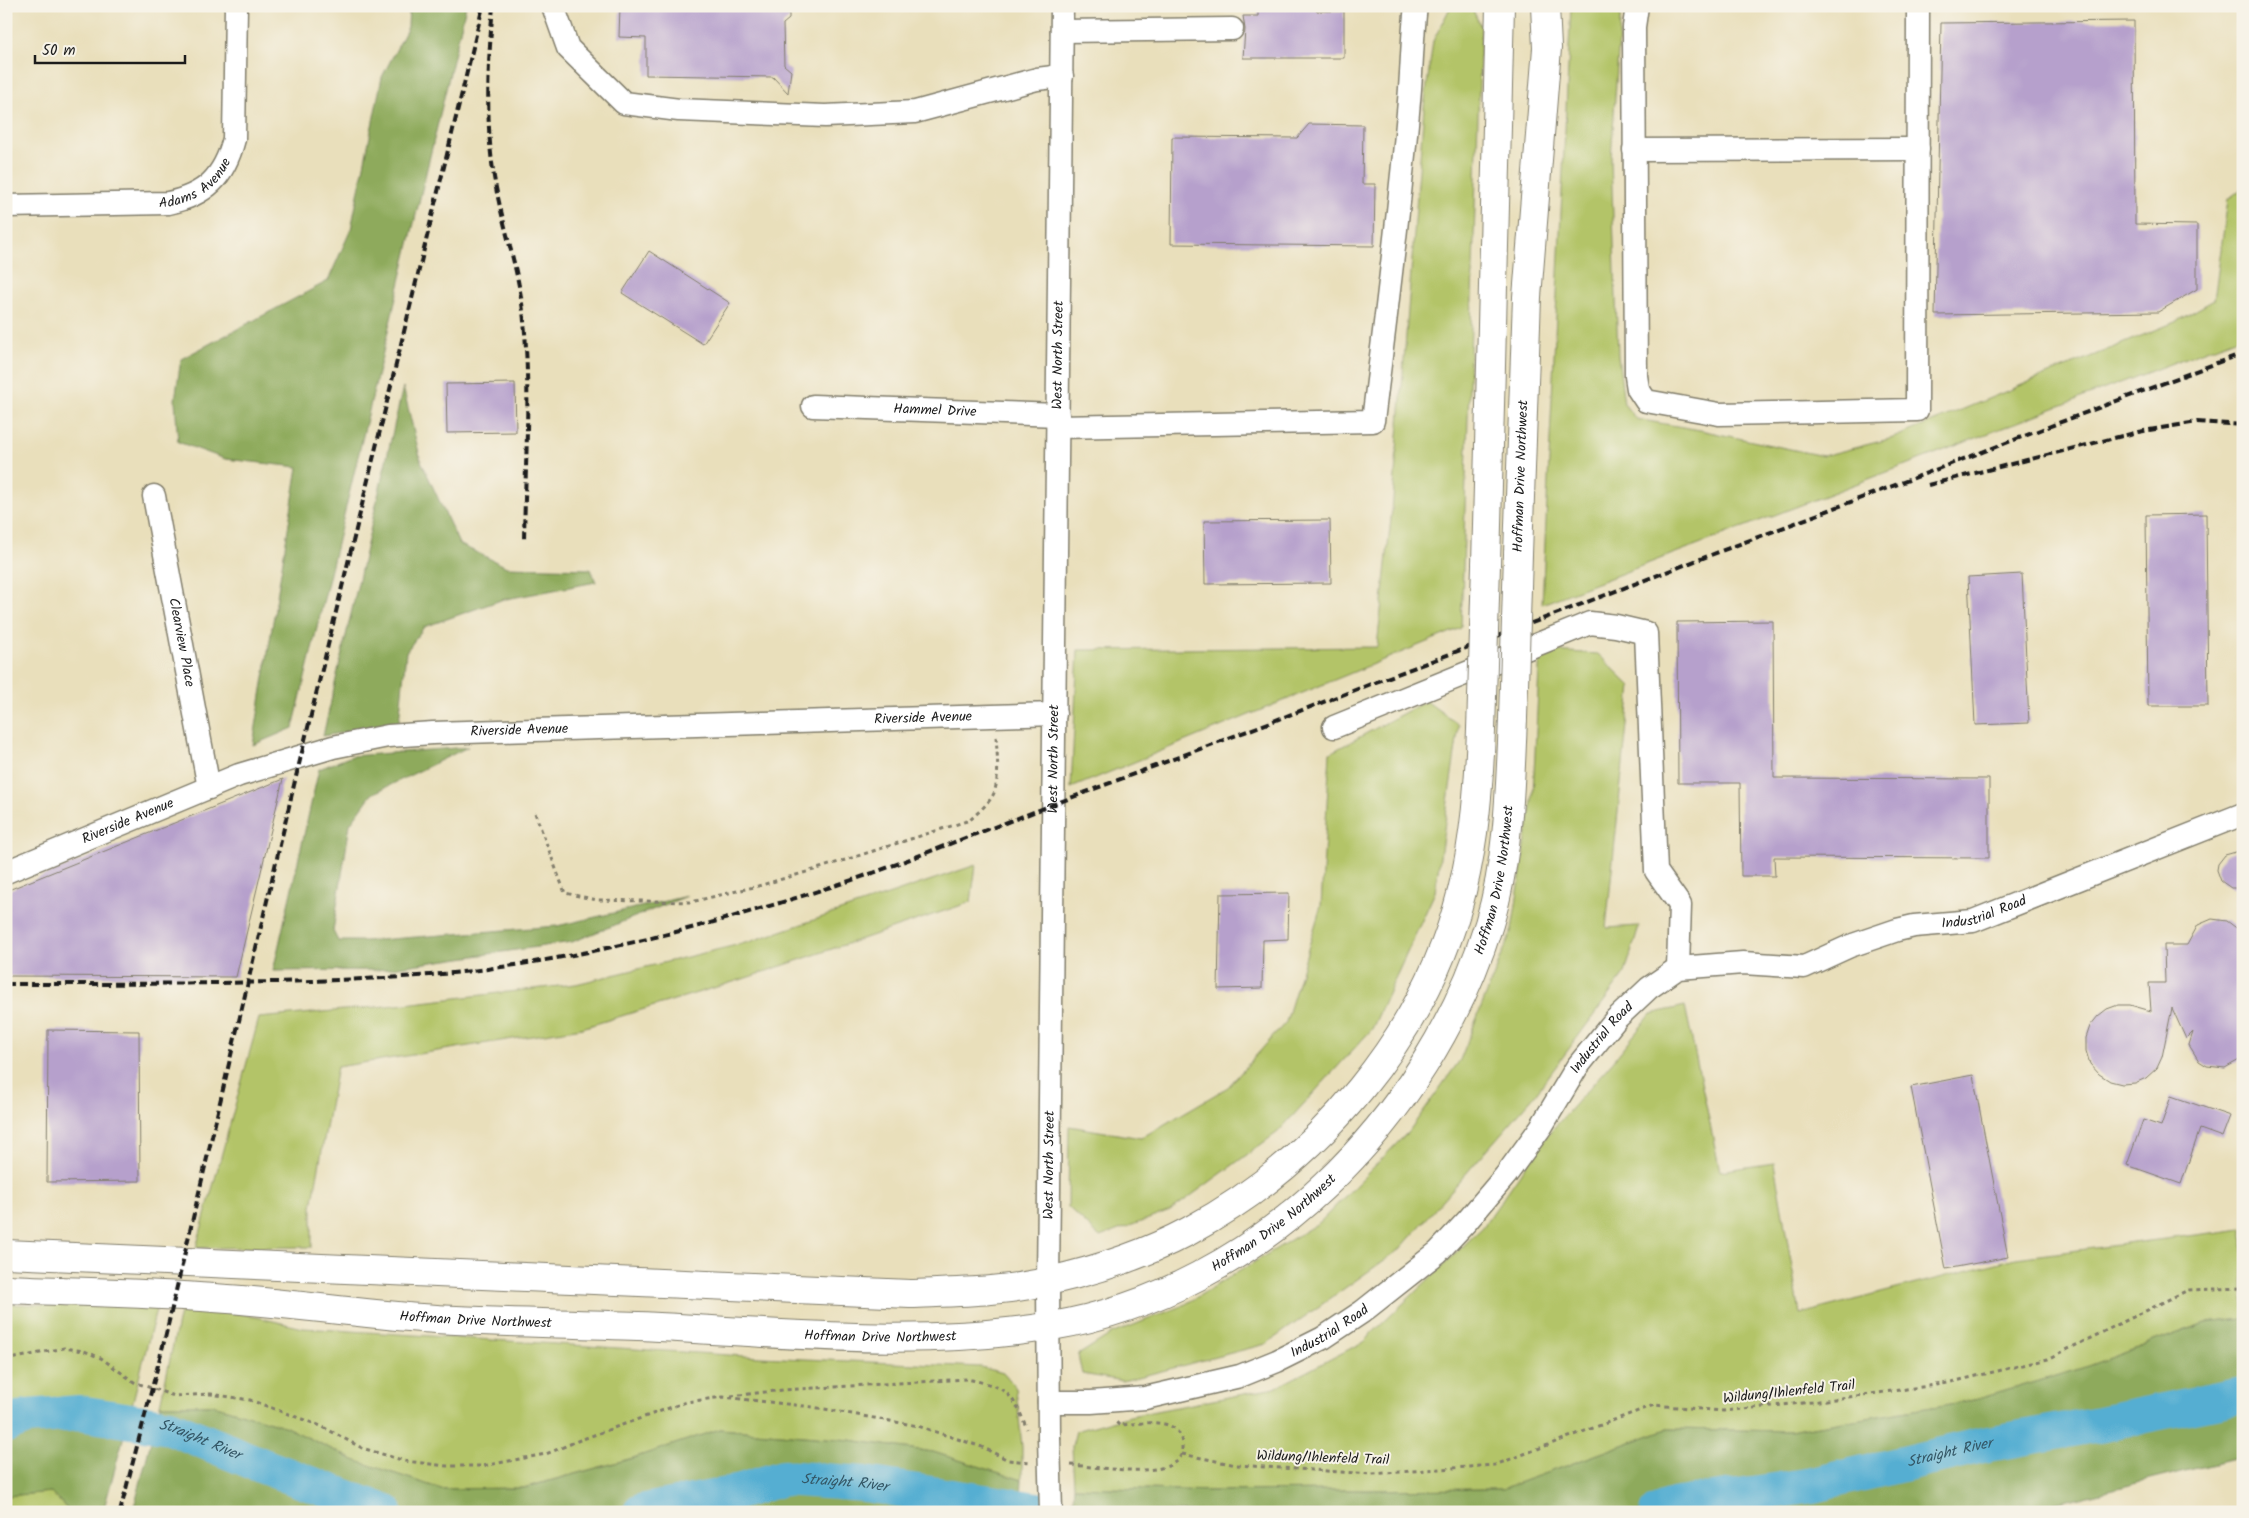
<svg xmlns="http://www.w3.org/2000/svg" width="2249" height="1518" font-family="Kalam,sans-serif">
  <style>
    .green { fill: #b3c467; stroke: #687042 }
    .forest { fill: #8eaa5c; stroke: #55633c }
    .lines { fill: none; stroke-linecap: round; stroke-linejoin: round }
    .river { stroke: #55aed2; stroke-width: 36 }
    .building { fill: #b6a0cc }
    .minor-casing { stroke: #827e6c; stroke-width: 25 }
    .major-casing { stroke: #827e6c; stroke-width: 30 }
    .path { stroke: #827e6c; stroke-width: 3; stroke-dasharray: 4 4; stroke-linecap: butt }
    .minor { stroke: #fff; stroke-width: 22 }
    .major { stroke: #fff; stroke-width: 28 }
    .rail { stroke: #1c1c1c; stroke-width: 4; stroke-dasharray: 8 4; stroke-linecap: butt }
    .minor-bridge-casing { stroke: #827e6c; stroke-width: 25; stroke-linecap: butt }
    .major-bridge-casing { stroke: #827e6c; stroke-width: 30; stroke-linecap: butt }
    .minor-bridge { stroke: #fff; stroke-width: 22 }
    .major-bridge { stroke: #fff; stroke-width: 28 }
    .labels { text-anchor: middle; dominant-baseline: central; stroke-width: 4; stroke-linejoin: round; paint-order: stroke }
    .street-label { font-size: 14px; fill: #1c1c1c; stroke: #f7f3e8 }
    .water-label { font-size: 15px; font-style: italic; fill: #335665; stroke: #f7f3e8 }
  </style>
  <rect width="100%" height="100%" fill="#f7f3e8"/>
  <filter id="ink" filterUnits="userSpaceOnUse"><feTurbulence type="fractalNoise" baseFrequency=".02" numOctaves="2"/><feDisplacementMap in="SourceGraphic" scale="10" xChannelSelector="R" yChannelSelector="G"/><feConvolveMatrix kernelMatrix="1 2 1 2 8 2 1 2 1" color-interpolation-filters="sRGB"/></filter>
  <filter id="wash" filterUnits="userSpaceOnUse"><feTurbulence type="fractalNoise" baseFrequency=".0096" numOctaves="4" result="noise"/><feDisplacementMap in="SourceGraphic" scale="20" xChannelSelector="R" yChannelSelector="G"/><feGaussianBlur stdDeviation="1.12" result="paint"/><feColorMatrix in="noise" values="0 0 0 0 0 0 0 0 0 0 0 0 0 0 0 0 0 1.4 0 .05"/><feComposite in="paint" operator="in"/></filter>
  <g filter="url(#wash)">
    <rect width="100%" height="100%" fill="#e9dfbb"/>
    <g class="green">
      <path d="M1451,6H1471L1481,27L1461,628L1071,788L1078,650L1377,647L1393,500L1424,107L1433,41Z"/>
      <path d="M1571,6H1621L1611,160L1618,355L1624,404L1636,419L1700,430L1823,456L1893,438L2175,322L2214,300L2228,199L2243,188V336L1542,604Z"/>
      <path d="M1540,650L1598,654L1631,686L1606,928L1639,926L1625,973L1534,1096L1400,1249L1266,1344L1123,1381L1082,1374L1078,1355L1111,1334L1184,1305L1320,1222L1409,1131L1460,1060L1512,930L1533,794Z"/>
      <path d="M1426,701L1459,725L1435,892L1372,1029L1278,1132L1170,1211L1100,1237L1068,1207L1069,1126L1141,1138L1228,1087L1286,1022L1321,906L1330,753Z"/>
      <path d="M976,865L971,902L743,979L582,1028L337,1067L312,1206V1247L196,1248L259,1018L397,1005L576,984L749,942Z"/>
      <path d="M1685,1006L1720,1171L1774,1163L1800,1314L2016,1258L2243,1229V1319L2205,1323L2089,1366L1974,1400L1790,1431L1667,1429L1502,1489L1212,1491L1074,1487L1072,1446L1076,1431L1130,1416L1275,1388L1363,1342L1483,1227L1546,1137L1613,1061L1651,1014Z"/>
      <path d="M6,1304L157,1306L128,1421C84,1413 48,1408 6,1425Z"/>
      <path d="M181,1308L243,1314L303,1328L760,1357L981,1367L1003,1373L1016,1388L1022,1447V1480L933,1452L850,1440L720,1429L633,1458L523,1488L441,1489L354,1460L284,1426L213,1405H160Z"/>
      <path d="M51,1492L70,1512H6V1496Z"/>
    </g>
    <g class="forest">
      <path d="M409,6H466L293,728L253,745L298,467L225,459L178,442L175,400L181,359L328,281L351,229L382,77L408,27Z"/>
      <path d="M403,387L421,461L459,544L507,567L591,569L596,582L501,600L424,627L406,652L399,723L323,736Z"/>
      <path d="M468,747L372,794L350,824L333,931L338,941H365L557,926L687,896L572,942L377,970L273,971L319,769L352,756Z"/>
      <path d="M2243,1319V1457L2019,1512H1072L1074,1487L1212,1491L1502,1489L1667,1429L1790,1431L1974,1400L2089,1366L2205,1323Z"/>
      <path d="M160,1405H213L284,1426L354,1460L441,1489L524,1488L633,1458L720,1429L850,1440L933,1452L1022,1480L1020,1512H133Z"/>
      <path d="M79,1413L128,1421L103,1512H70L51,1492L6,1496V1425L27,1417Z"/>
    </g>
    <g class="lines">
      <g class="river">
        <path id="s1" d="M6,1425L27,1417L79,1413L170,1427L263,1466L385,1512"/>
        <path id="s2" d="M641,1512L728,1495L783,1478L865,1484L1050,1512"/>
        <path id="s3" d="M1657,1512L1672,1506L1813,1485L1983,1445L2100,1424L2243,1395"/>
      </g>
    </g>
    <g id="blocks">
      <g class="building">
        <path d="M620,6H789V19L783,24L784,65L791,71L788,93L773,77L646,75V38L619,37Z"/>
        <path d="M1258,6H1316V11H1344V58H1243L1245,29L1243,16H1258Z"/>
        <path d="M2134,21L2135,224L2197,225V289L2158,312L1935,315L1941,23Z"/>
        <path d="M1309,124L1363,125L1362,184H1375L1374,246L1171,244L1172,137L1297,138Z"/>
        <path d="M649,251L730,303L703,344L622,293Z"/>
        <path d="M515,383L516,432L447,433L446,384Z"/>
        <path d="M2206,514L2208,706H2148L2146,515Z"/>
        <path d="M1330,520L1331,583L1205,584L1204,521Z"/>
        <path d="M2022,574L2029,723L1975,725L1968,577Z"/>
        <path d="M1773,621L1774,778L1989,779V858L1774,857L1775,876H1741L1740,783H1678L1677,622Z"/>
        <path d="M283,779L236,977L6,976V891Z"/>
        <path d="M2243,850V888H2231L2221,881L2217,870L2218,864L2225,855Z"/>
        <path d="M1289,893L1288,939L1263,940L1262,988L1218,989L1220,894Z"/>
        <path d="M2212,919L2227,921L2243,933V1056L2241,1059L2225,1068L2207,1066L2199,1061L2189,1045L2193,1032L2186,1039L2172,1008L2162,1057L2157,1068L2146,1078L2135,1083L2122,1084L2110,1081L2099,1074L2090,1064L2086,1051V1038L2090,1026L2098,1016L2107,1009L2118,1005H2130L2151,1011L2149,983H2165L2164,945H2187L2198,925Z"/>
        <path d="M48,1030L139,1031L140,1181L47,1182Z"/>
        <path d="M1973,1075L2008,1257L1946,1269L1911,1087Z"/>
        <path d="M2171,1096L2230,1116L2222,1137L2200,1129L2181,1184L2127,1165L2143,1120L2161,1126Z"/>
      </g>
    </g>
  </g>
  <g filter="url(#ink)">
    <use href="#blocks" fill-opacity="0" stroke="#827e6c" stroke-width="1"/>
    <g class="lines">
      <defs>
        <g id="minor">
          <path d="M553,6L568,48L624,103L679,110L825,116L915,112L1037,79L1062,76"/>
          <path d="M1637,6L1634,27L1636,376L1638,389L1646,401L1719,414L1917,410L1918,6"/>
          <path d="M1062,31L1232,29"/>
          <path d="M1634,150L1918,149"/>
          <path id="s4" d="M6,206L168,203C206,195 224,177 234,139L236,6"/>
          <path id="s5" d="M813,406L1058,415"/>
          <path d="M1058,427L1373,421C1386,315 1400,208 1409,101C1412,69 1412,38 1416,6"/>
          <path id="s6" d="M154,496L209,788"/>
          <path d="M1334,727L1590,623L1616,626L1646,633L1656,871L1680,905L1678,968"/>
          <path id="s7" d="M6,872L239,775L333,747L388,736L433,733L1055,714"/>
          <path id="s8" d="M1049,1402H1091L1145,1398L1240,1376L1277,1361L1323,1338L1362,1312L1438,1252L1467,1221L1506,1175L1541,1127L1577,1067L1616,1019L1649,988L1678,968L1743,963L1804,967L1850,946L1897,930L1914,926L1973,921L2243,814"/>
          <path id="s9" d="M1049,1437L1048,1282L1062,6"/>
        </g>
        <g id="major">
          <path id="s10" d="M1518,554L1527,297L1547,48L1545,6"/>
          <path d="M1486,565L1500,6"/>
          <path d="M6,1254L910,1294C956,1292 1004,1292 1049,1281C1097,1270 1146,1254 1189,1231C1319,1161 1426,1035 1462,891C1475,838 1479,785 1481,730"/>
          <path id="s11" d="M6,1289C75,1292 145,1293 214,1298C283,1302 351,1313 421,1318C493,1323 565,1323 638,1326C775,1332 915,1349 1052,1326C1258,1291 1428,1120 1489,924C1509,858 1510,787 1513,718"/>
        </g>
      </defs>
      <use href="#minor" class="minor-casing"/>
      <use href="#major" class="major-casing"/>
      <g class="path">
        <path d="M535,813L565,893L597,900L691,902L758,886L817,869L970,820C978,812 990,803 994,793C1000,775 997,754 996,736"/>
        <path d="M6,1360L64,1348L84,1351L101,1358L134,1382L174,1396L211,1394L250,1400L321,1426L362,1448L405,1461L447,1466H483L546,1454L580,1440L686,1402L723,1397L813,1407L918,1426L982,1447L1008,1460L1030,1462"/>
        <path d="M731,1396L783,1390L967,1379C1007,1387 1012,1392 1027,1429"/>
        <path d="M1182,1454L1236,1465L1372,1474L1495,1465L1654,1405L1723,1411L1812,1402L1943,1384L2048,1359L2188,1290L2243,1288"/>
        <path d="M1071,1465C1099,1467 1142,1475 1168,1466C1175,1463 1182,1458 1182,1450C1184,1413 1143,1424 1119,1425L1114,1420"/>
      </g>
      <use href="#minor" class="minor"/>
      <use href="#major" class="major"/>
      <g class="rail">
        <path d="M493,6C488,63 485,120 494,177C502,225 520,272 524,321C531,394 525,468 524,541"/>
        <path d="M1928,485L2138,432L2197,422L2243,425"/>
        <path d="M6,984C108,984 210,984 311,981C367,979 424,977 479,970C614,953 745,916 873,873L2243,353"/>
        <path d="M120,1512L165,1338L294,785L483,6"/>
      </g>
      <defs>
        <path id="minor-bridge" d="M1049,1437L1051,1512"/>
        <g id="major-bridge">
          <path d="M1513,718L1518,554"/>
          <path d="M1481,730L1486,565"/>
        </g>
      </defs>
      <use href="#minor-bridge" class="minor-bridge-casing"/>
      <use href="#major-bridge" class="major-bridge-casing"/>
      <use href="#minor-bridge" class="minor-bridge"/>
      <use href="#major-bridge" class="major-bridge"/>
    </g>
  </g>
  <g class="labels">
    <g class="street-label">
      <text stroke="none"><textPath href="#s4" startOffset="196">Adams Avenue</textPath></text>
      <text stroke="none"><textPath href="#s9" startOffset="1082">West North Street</textPath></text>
      <text stroke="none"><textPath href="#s5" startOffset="122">Hammel Drive</textPath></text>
      <text stroke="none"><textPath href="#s10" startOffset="78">Hoffman Drive Northwest</textPath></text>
      <text stroke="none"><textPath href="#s6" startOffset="149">Clearview Place</textPath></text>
      <text stroke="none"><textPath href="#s7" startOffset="942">Riverside Avenue</textPath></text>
      <text stroke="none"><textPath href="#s7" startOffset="538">Riverside Avenue</textPath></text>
      <text stroke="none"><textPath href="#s9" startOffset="678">West North Street</textPath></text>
      <text stroke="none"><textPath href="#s7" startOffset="132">Riverside Avenue</textPath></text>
      <text stroke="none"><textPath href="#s11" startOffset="1716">Hoffman Drive Northwest</textPath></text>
      <text stroke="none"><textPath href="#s8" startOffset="1119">Industrial Road</textPath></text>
      <text stroke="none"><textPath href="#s8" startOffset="699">Industrial Road</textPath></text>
      <text stroke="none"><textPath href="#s9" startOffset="272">West North Street</textPath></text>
      <text stroke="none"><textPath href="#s11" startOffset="1296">Hoffman Drive Northwest</textPath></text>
      <text stroke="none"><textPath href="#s11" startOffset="471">Hoffman Drive Northwest</textPath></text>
      <text stroke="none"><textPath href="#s8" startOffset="294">Industrial Road</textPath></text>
      <text stroke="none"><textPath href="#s11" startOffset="876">Hoffman Drive Northwest</textPath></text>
      <text transform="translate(1789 1392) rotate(-6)">Wildung/Ihlenfeld Trail</text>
      <text transform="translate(1323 1458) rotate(2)">Wildung/Ihlenfeld Trail</text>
    </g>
    <g class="water-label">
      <text stroke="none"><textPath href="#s1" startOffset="199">Straight River</textPath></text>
      <text stroke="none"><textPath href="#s3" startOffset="299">Straight River</textPath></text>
      <text stroke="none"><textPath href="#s2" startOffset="208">Straight River</textPath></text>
    </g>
  </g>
  <rect width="2249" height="1518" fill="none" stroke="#f7f3e8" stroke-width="25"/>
  <path d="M35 55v8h150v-8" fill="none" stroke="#1c1c1c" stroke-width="2.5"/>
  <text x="42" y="55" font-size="15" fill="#1c1c1c" stroke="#f7f3e8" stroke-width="4" paint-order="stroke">50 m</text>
</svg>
